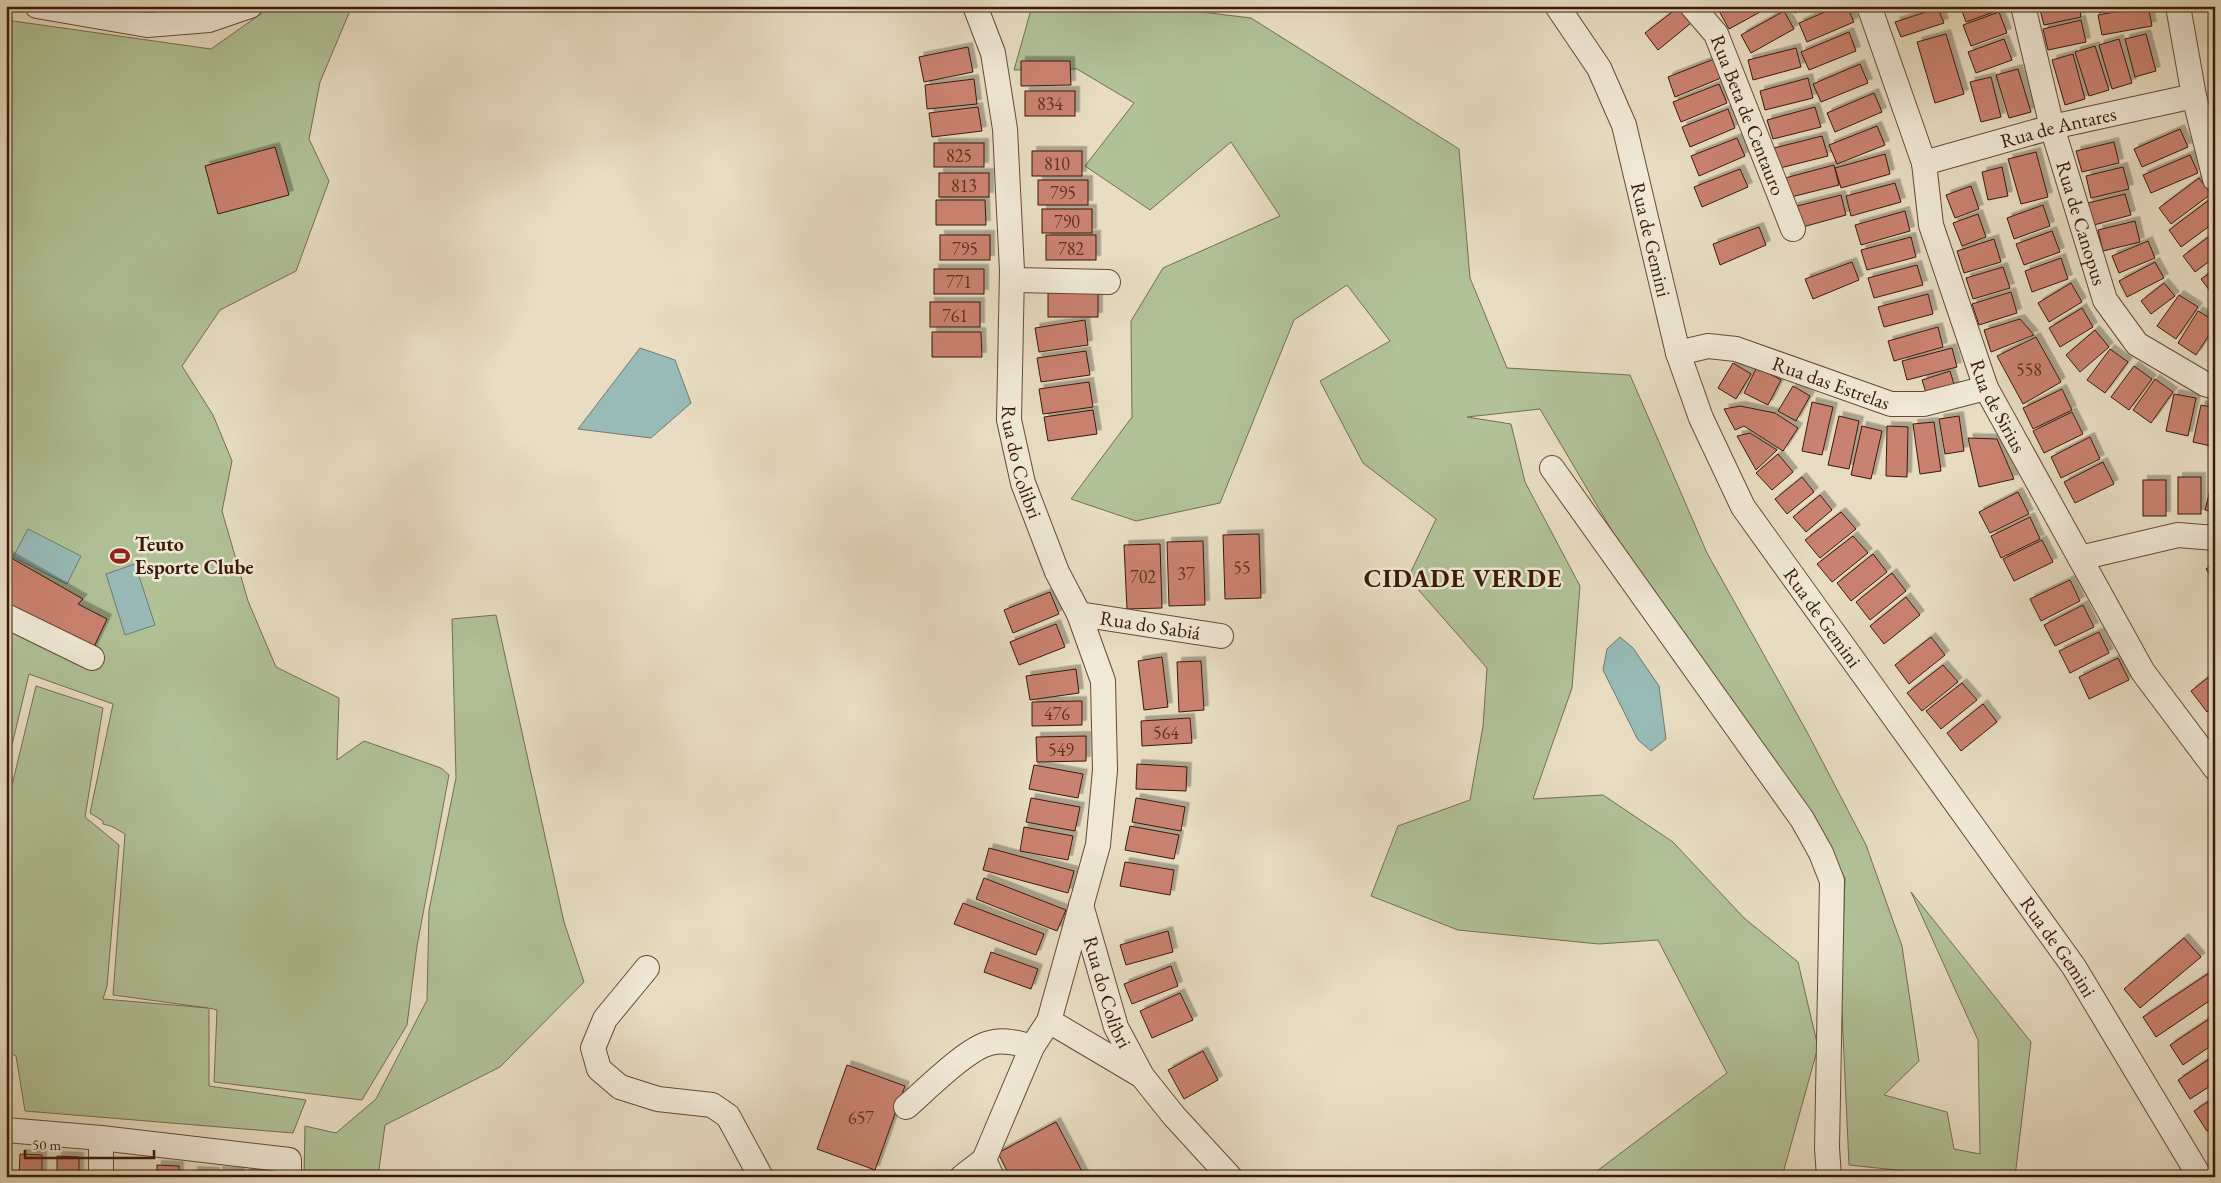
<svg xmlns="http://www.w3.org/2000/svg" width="2221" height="1183" font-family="'EB Garamond',serif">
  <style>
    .green { fill: #b1c297; stroke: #766e4f }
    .water { fill: #98bbb8; stroke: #727a71 }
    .building { fill: #ca8270; stroke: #3a1907; filter: url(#shadow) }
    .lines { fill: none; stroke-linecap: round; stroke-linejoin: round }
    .minor-casing { stroke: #664a36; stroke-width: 26 }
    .minor { stroke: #f0e9d7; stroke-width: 24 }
    .labels { text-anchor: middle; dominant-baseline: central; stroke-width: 5; stroke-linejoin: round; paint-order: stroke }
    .number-label { font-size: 18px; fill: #5e3321 }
    .street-label { font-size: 20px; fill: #3a1907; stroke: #f0e9d7 }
    .poi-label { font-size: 20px; font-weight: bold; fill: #3a1907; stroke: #f0e9d7; text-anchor: start }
    .district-label { font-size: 25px; font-weight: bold; letter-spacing: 1px; fill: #3a1907; stroke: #f0e9d7 }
  </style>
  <defs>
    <filter id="shadow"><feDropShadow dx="4.5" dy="-4.5" stdDeviation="0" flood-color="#0004"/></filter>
  </defs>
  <rect width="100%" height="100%" fill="#e8ddc2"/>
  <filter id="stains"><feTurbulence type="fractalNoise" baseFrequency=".004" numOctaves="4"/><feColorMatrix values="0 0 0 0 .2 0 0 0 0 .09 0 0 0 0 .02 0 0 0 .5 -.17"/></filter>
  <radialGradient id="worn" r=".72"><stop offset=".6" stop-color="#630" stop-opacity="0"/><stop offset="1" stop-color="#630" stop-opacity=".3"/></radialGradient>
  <g class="green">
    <path d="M272,6H352L320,82L309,139L329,181L296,271L220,310L182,366L213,415L232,461L222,511L248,601L276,667L339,698L337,760L364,741L441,768L449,775L417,946L407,1025L362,1100L214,1082L217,1010L209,1008V1086L306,1100L293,1133L25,1111L16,1056L6,1051V810L36,686L103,708L85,817L119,845L107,986L103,999L208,1008L113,995L125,834L111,826L103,824V821L90,813L113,704L29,674L6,770V20L211,49Z"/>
    <path d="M1032,6H1152L1251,18L1459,149L1470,278L1507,368L1630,375L1707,553L1807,732L1866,845L1902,946L1919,1061L1884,1095L1947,1112L1954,1149L1980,1154L1978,1040L1911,892L2031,1042L2015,1177L1943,1175L1849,1165L1841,991L1845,878L1757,741L1624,551L1540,409L1467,417L1511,424L1525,482L1580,586L1572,688L1533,799L1603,795L1673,842L1744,918L1798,962L1818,1047L1782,1177H1589L1727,1073L1658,940L1599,944L1458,930L1371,896L1398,826L1470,800L1483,726L1487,668L1408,578L1436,519L1363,463L1320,381L1390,341L1347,285L1294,320L1220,503L1136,521L1071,499L1132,417L1131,321L1163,268L1280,216L1231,142L1150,210L1085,166L1134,103L1077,69L1014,70Z"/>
    <path d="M496,615L564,922L584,982L500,1067L385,1125L378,1177H304L305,1126L336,1133L376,1099L427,1000L429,910L456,778L452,619Z"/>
  </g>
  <g class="water">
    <path d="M640,348L675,360L691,403L651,438L578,429Z"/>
    <path d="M28,529L81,556L67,584L13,557Z"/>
    <path d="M135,564L155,625L125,635L106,574Z"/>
    <path d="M1620,637L1633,648L1659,686L1666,739L1651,751L1638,740L1603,670L1607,649Z"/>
  </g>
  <g class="building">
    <path d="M1680,6H1686L1696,19L1658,50L1645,33Z"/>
    <path d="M1728,6H1771L1729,29L1719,11Z"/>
    <path d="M1791,6H1807L1795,13Z"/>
    <path d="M1839,6H1847L1854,22L1807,42L1799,23Z"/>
    <path d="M1960,6H2001L2002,9L1966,22Z"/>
    <path d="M2039,6H2079L2081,17L2044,25Z"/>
    <path d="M2098,6H2134L2099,13Z"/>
    <path d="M2148,6L2152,26L2102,35L2098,15Z"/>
    <path d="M1938,8L1944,23L1901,37L1895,22Z"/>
    <path d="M1784,11L1794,29L1751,53L1741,35Z"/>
    <path d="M1999,12L2007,33L1971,46L1963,25Z"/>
    <path d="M2081,20L2086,42L2048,50L2043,29Z"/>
    <path d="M1849,32L1856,51L1809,70L1801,52Z"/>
    <path d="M1946,34L1964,94L1935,103L1917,42Z"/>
    <path d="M2146,34L2156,71L2135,77L2125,39Z"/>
    <path d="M2004,39L2012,60L1976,73L1968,52Z"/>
    <path d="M2119,39L2132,83L2112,89L2099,45Z"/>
    <path d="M2095,46L2109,90L2089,96L2075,52Z"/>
    <path d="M968,47L973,72L924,82L919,57Z"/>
    <path d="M1796,48L1801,67L1753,80L1748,60Z"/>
    <path d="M2073,54L2085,99L2065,105L2052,60Z"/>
    <path d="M1714,59L1721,78L1675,97L1668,77Z"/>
    <path d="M1021,61H1070L1071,85L1021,86Z"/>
    <path d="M1860,64L1868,83L1821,102L1813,84Z"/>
    <path d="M2018,69L2031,112L2009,118L1996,75Z"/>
    <path d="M1991,77L2001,117L1981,122L1970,82Z"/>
    <path d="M1808,78L1813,98L1765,110L1760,91Z"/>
    <path d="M974,79L977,104L927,109L925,85Z"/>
    <path d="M1719,84L1727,103L1681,122L1673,102Z"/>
    <rect x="1025" y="91" width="50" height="25"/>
    <path d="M1874,93L1882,112L1835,132L1827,113Z"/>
    <path d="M978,107L982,131L932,137L929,113Z"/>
    <path d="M1815,107L1821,127L1773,139L1767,120Z"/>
    <path d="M1728,109L1735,128L1690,147L1682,127Z"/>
    <path d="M1877,126L1885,145L1837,164L1829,145Z"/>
    <path d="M2180,129L2188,147L2142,167L2134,149Z"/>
    <path d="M1822,136L1828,156L1780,168L1774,148Z"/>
    <path d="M1737,138L1745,156L1699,176L1691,156Z"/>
    <path d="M2114,142L2119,163L2082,172L2076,151Z"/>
    <rect x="934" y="143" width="50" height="24"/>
    <path d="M275,147L289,195L218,214L205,166Z"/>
    <rect x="1032" y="151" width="50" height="25"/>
    <path d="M2036,152L2048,197L2021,204L2008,159Z"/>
    <path d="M1885,154L1890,174L1841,188L1835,168Z"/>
    <path d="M2190,155L2198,173L2151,193L2143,175Z"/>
    <path d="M1834,165L1839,185L1791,197L1785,178Z"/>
    <path d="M2002,167L2008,196L1988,200L1982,172Z"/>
    <path d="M2123,167L2129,189L2091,198L2086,176Z"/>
    <path d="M1740,169L1748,187L1702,207L1694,187Z"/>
    <rect x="939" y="173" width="50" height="24"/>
    <path d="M2199,178L2211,194L2171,224L2159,208Z"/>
    <rect x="1038" y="180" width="50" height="25"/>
    <path d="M1895,183L1901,202L1851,216L1846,196Z"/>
    <path d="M1971,186L1979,209L1955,218L1946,195Z"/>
    <path d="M2125,194L2131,215L2094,225L2088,203Z"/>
    <path d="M1841,195L1846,215L1799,228L1793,207Z"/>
    <path d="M936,200H985L986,225H936Z"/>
    <path d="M2209,200L2215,208V222L2181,247L2169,230Z"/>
    <path d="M2043,205L2050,226L2014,239L2007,218Z"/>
    <rect x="1042" y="209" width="50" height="24"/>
    <path d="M1905,211L1910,231L1861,245L1855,225Z"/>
    <path d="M1978,214L1986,237L1962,246L1953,223Z"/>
    <path d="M2135,221L2140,242L2103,251L2098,230Z"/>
    <path d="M1759,227L1766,245L1720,265L1713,244Z"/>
    <path d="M2052,231L2060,252L2024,265L2016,244Z"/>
    <path d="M2215,232V257L2195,272L2183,256Z"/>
    <rect x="940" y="235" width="50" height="25"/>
    <rect x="1046" y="235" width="50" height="25"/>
    <path d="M1911,237L1916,257L1867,270L1861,250Z"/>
    <path d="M1994,239L2001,262L1964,273L1957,251Z"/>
    <path d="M2148,241L2155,258L2119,273L2112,256Z"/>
    <path d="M2061,258L2068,279L2032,292L2025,271Z"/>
    <path d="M1852,262L1859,280L1813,299L1805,279Z"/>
    <path d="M2155,262L2164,278L2127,297L2119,281Z"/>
    <path d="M1917,265L1923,285L1874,298L1868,278Z"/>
    <path d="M2003,267L2010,288L1973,299L1966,278Z"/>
    <rect x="934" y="269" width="50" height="25"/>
    <path d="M2215,269V294L2213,295L2201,279Z"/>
    <path d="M2071,283L2082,302L2049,322L2038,303Z"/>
    <path d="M2164,283L2175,296L2151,314L2141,301Z"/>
    <path d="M2011,292L2017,313L1979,325L1972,304Z"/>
    <rect x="1048" y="293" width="50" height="24"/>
    <path d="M1928,294L1933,314L1884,327L1878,307Z"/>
    <path d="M2179,295L2198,307L2176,339L2157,326Z"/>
    <rect x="930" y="302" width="50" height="25"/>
    <path d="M2082,308L2093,327L2060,347L2049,328Z"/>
    <path d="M2198,311L2215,321V326L2196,355L2178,343Z"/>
    <path d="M2020,319L2034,335L1991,352L1984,330Z"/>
    <path d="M1085,320L1088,345L1039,352L1035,328Z"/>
    <path d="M1938,327L1943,347L1894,361L1888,341Z"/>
    <path d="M2095,330L2109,347L2080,372L2066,355Z"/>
    <path d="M932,332H981L982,357H932Z"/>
    <path d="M2036,337L2061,382L2023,404L1997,356Z"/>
    <path d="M1952,348L1957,367L1907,380L1902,361Z"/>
    <path d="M2110,349L2128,362L2105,393L2087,380Z"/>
    <path d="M1086,351L1090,375L1041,382L1037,358Z"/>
    <path d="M1733,363L1751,374L1736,399L1718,388Z"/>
    <path d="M2134,366L2152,379L2129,410L2111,397Z"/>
    <path d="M1757,367L1781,380L1768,405L1744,393Z"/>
    <path d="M1950,371L1956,391L1928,399L1922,380Z"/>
    <path d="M2155,379L2173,392L2151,423L2133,410Z"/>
    <path d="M1089,382L1093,407L1043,414L1039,389Z"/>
    <path d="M1793,386L1810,396L1796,421L1778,411Z"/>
    <path d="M2062,389L2072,410L2033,429L2023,408Z"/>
    <path d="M2174,394L2196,398L2188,436L2166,431Z"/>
    <path d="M1812,402L1833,407L1822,455L1802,451Z"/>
    <path d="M2201,405L2215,408V447L2193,442Z"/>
    <path d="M1740,406L1775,413L1798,428L1783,451L1744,426L1735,430L1724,409Z"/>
    <path d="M1093,410L1097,434L1048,441L1044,417Z"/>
    <path d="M2072,412L2083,434L2044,453L2033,431Z"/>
    <path d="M1839,416L1859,421L1849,469L1828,465Z"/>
    <path d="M1959,416L1964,451L1945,454L1939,419Z"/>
    <path d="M1934,422L1941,471L1920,474L1913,424Z"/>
    <path d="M1862,426L1882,431L1871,479L1851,475Z"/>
    <path d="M1887,426L1908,427L1907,477L1886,476Z"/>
    <path d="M1750,433L1777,450L1756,470L1737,436Z"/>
    <path d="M2090,437L2100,459L2061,478L2051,457Z"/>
    <path d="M1968,438L1997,439L2014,479L1979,487Z"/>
    <path d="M1778,454L1793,472L1772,490L1756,473Z"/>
    <path d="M2103,462L2114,484L2075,503L2064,482Z"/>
    <path d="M2214,474H2215V512L2205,510Z"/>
    <path d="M1802,477L1814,492L1787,514L1775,499Z"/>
    <rect x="2178" y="477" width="23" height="37"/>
    <rect x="2143" y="480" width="23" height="36"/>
    <path d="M2018,492L2029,514L1990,533L1979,512Z"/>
    <path d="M1820,495L1832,510L1806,532L1793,517Z"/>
    <path d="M1841,512L1856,529L1820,558L1805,540Z"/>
    <path d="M2030,517L2040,539L2001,558L1991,536Z"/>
    <path d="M1259,534L1261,598L1225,599L1223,535Z"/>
    <path d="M1853,536L1868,553L1832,582L1817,564Z"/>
    <path d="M2042,540L2053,562L2014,581L2003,559Z"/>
    <path d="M1203,541L1205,605L1169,606L1167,542Z"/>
    <path d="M1160,544L1162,608L1127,609L1124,545Z"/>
    <path d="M1873,554L1887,572L1851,601L1837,583Z"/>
    <path d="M6,555L83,599L78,604L107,619L92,651L6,613Z"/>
    <path d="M2215,563V582L2206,569Z"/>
    <path d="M1892,573L1906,591L1870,620L1856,602Z"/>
    <path d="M2070,580L2080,601L2041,621L2030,599Z"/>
    <path d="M1050,592L1059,614L1013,633L1004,610Z"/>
    <path d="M1906,597L1920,615L1884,644L1870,626Z"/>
    <path d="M2083,605L2094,627L2055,646L2044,625Z"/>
    <path d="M1056,624L1065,647L1019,665L1010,642Z"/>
    <path d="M2099,632L2109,653L2070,673L2059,651Z"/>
    <path d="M1931,637L1945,655L1909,684L1895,665Z"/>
    <path d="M1162,657L1168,707L1144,710L1138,661Z"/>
    <path d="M2118,658L2129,680L2089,699L2079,677Z"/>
    <path d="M1201,661L1204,710L1179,712L1177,662Z"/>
    <path d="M1943,665L1958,682L1922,711L1907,693Z"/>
    <path d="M1076,669L1079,693L1030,700L1026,676Z"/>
    <path d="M2215,672V706L2207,712L2191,691Z"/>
    <path d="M1962,683L1977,700L1941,729L1926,711Z"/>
    <path d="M1082,701V725L1032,726V702Z"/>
    <path d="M1983,704L1997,722L1961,751L1947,733Z"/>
    <path d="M1190,718L1192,743L1142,746L1141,721Z"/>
    <path d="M1086,736V761L1037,762L1036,737Z"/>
    <path d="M1137,764L1187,767L1186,791L1136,789Z"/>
    <path d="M1034,765L1083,774L1078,798L1029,789Z"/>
    <path d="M1031,798L1080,807L1075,831L1026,822Z"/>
    <path d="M1136,798L1185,807L1181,831L1132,822Z"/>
    <path d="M1130,826L1179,835L1174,859L1125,850Z"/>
    <path d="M1024,827L1073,836L1068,860L1020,851Z"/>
    <path d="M989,848L1074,871L1068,893L983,870Z"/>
    <path d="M1125,862L1174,870L1170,895L1120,886Z"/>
    <path d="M984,878L1066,910L1057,931L976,899Z"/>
    <path d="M963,903L1044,934L1036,955L954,924Z"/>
    <path d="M1168,931L1173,952L1126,965L1120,945Z"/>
    <path d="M2184,938L2201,957L2140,1008L2124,989Z"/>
    <path d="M991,952L1038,969L1031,989L984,972Z"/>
    <path d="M1171,966L1178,986L1132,1004L1124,984Z"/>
    <path d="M2209,973L2215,982V997L2156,1037L2143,1017Z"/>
    <path d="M1180,993L1193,1020L1152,1038L1140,1011Z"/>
    <path d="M2215,1015V1043L2183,1065L2170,1045Z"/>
    <path d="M1203,1051L1218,1080L1184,1099L1168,1070Z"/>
    <path d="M2215,1055V1083L2190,1099L2178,1080Z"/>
    <path d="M847,1065L905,1086L875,1170L817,1149Z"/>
    <path d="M6,1077H8L6,1121Z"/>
    <path d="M2215,1097V1126L2207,1131L2194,1111Z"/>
    <path d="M1056,1122L1085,1177H1010L998,1153Z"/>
    <path d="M2215,1131V1142L2210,1134Z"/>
    <path d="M20,1154L42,1155V1177H19Z"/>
    <path d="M57,1156L79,1157V1177H57Z"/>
    <path d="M157,1165L179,1166V1177H157Z"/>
    <path d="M193,1171L215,1172V1177H193Z"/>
    <path d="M218,1171L240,1172V1177H218Z"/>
    <path d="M245,1173L272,1176V1177H244Z"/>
  </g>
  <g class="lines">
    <defs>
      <g id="minor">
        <path d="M37,6L147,25L209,20L250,6"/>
        <path id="s1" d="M975,6L993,53L1005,129L1012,271L1009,420L1023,483L1057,572L1079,614L1103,681L1105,770L1098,845L1049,1021L1032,1047L984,1160L992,1177"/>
        <path id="s2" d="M1557,6L1599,68L1624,125L1678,353L1701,418L1743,507L2074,967L2200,1177"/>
        <path id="s3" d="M1692,6L1716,34L1793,229"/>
        <path id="s4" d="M1869,6L1924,163L1931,225L1986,388L2143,672L2215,768"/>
        <path id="s5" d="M2023,6L2052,127L2105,300L2137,344L2205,384L2215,387"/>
        <path d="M2178,6L2194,96L2215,179"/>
        <path id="s6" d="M1924,163L2052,127L2194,96"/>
        <path d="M1012,280L1108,282"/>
        <path id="s7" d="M1678,353L1708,346L1736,349L1891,404H1924L1986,388"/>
        <path d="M1552,468L1802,819L1821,853L1832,881L1827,1148L1829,1177"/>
        <path d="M2080,558L2178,535L2215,538"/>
        <path id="s8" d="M1079,614L1221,636"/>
        <path d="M6,616L92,658"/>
        <path id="s9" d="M1081,905L1116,1027L1142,1076"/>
        <path d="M647,968L605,1019L593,1048L599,1069L620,1087L658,1099L712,1105L728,1116L761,1177"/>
        <path d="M1049,1021L1142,1076L1174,1116L1230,1177"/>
        <path d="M906,1107C925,1091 967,1048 990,1043C1004,1039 1019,1043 1032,1047"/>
        <path d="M6,1130L101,1138L289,1160V1177"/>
        <path d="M101,1138V1177"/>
        <path d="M962,1177L984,1160"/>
      </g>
    </defs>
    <use href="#minor" class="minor-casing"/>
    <use href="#minor" class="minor"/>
  </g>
  <defs>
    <symbol id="stadium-bare" viewBox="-9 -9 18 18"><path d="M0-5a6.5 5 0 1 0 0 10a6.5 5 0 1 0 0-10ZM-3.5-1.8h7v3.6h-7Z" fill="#8f2418" stroke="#f0e9d7" stroke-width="2.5" paint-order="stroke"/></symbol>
  </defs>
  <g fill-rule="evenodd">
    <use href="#stadium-bare" x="106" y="542" width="28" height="28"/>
  </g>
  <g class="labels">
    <g class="number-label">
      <text x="1050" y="103">834</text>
      <text x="959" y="155">825</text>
      <text x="1057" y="163">810</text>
      <text x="964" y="185">813</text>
      <text x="1063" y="192">795</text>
      <text x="1067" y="221">790</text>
      <text x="965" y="248">795</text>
      <text x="1071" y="248">782</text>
      <text x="959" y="281">771</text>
      <text x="955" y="315">761</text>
      <text x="2029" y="369">558</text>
      <text x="1242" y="567">55</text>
      <text x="1186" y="573">37</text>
      <text x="1143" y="576">702</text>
      <text x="1057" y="713">476</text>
      <text x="1166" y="732">564</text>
      <text x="1061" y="749">549</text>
      <text x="861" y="1117">657</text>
    </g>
    <g class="street-label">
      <text stroke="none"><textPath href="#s3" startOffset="124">Rua Beta de Centauro</textPath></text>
      <text stroke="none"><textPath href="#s6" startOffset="139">Rua de Antares</textPath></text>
      <text stroke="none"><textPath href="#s5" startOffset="225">Rua de Canopus</textPath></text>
      <text stroke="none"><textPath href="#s2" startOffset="255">Rua de Gemini</textPath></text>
      <text stroke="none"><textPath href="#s7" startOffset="160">Rua das Estrelas</textPath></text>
      <text stroke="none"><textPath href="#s4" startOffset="422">Rua de Sirius</textPath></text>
      <text stroke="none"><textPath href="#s1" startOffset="462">Rua do Colibri</textPath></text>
      <text stroke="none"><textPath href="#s2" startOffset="675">Rua de Gemini</textPath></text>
      <text stroke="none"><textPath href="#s8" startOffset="72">Rua do Sabiá</textPath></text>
      <text stroke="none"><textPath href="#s2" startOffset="1080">Rua de Gemini</textPath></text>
      <text stroke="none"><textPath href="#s9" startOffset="91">Rua do Colibri</textPath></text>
    </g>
    <g class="poi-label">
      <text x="135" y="544">Teuto<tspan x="135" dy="23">Esporte Clube</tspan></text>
    </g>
    <g class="district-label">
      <text x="1463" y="578">CIDADE VERDE</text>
    </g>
  </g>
  <rect width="2221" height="1183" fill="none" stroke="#e8ddc2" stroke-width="25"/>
  <rect x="8" y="8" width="2206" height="1168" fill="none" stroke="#3a1907" stroke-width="2.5"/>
  <rect x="12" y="12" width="2196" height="1158" fill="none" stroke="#3a1907"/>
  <path d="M25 1150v8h129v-8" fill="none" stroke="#3a1907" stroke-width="2.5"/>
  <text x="32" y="1150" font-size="15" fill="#3a1907" stroke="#f0e9d7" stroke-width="4" paint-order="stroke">50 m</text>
  <rect width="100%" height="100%" filter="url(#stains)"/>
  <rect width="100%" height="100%" fill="url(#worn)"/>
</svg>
